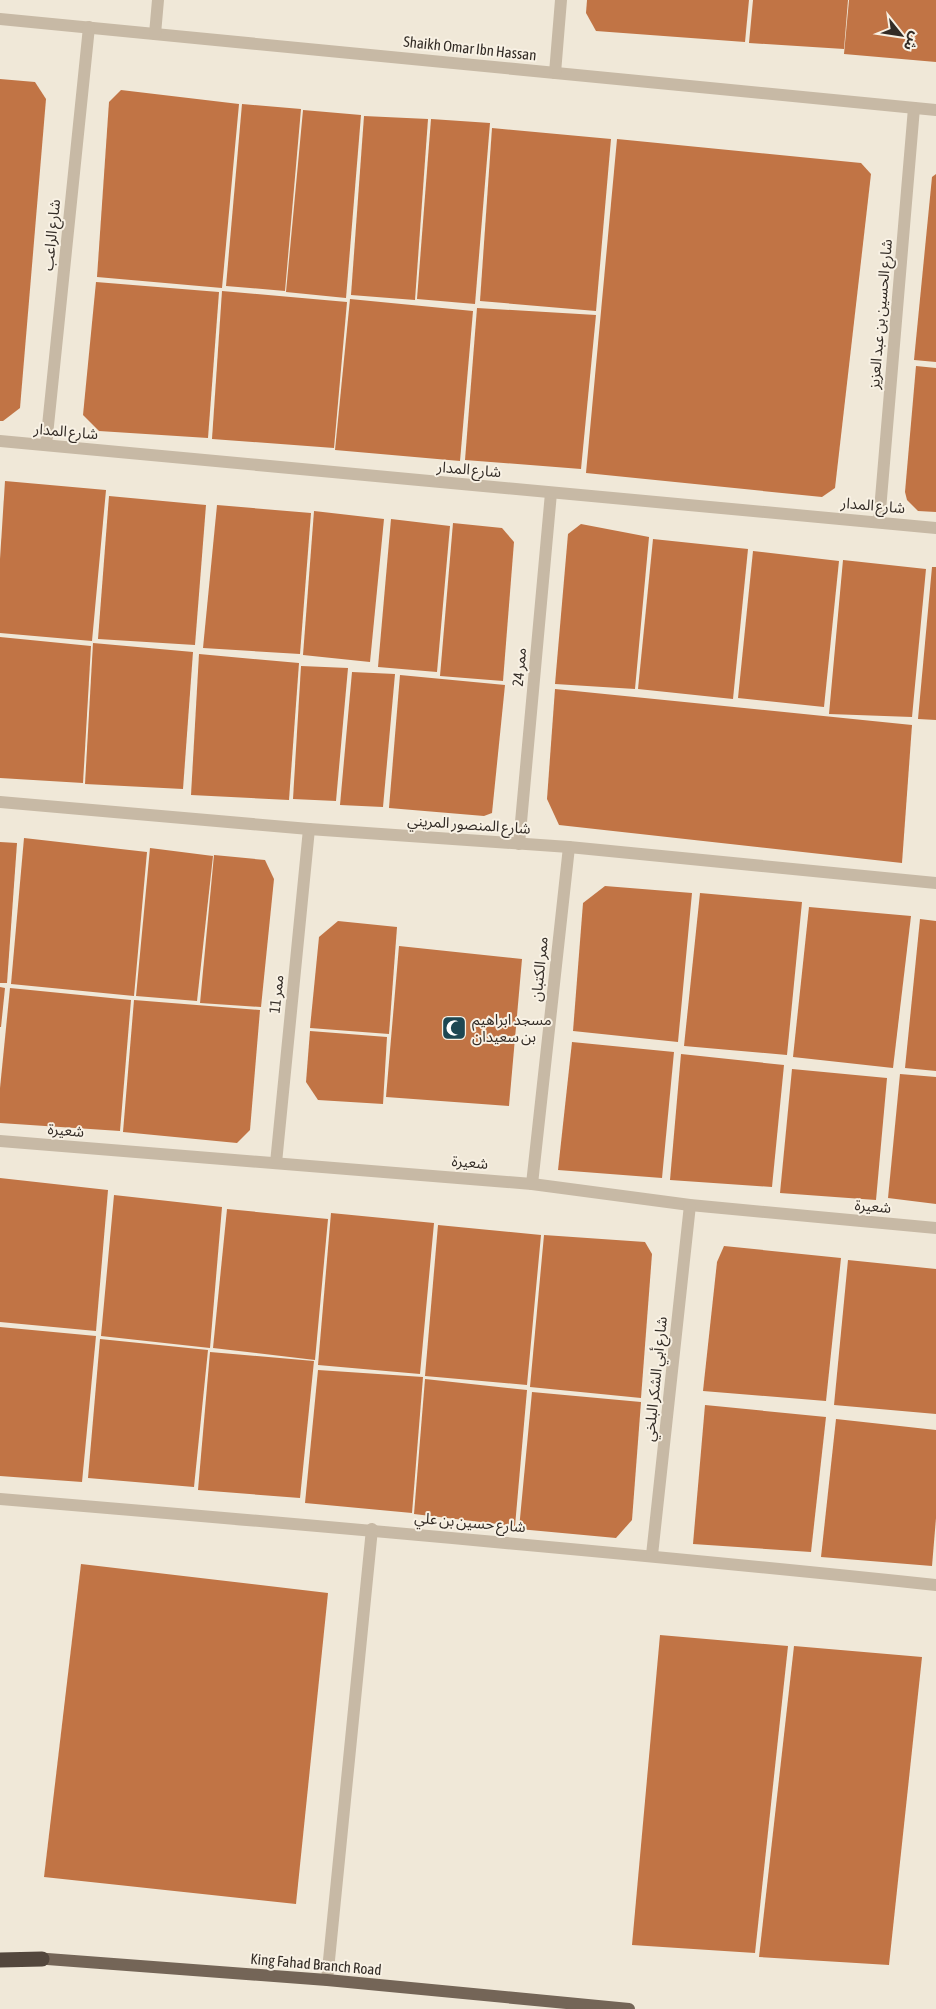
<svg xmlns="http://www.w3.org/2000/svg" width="936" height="2009" font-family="'Asap Condensed','Noto Sans Arabic',sans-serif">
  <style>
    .building { fill: #c17445 }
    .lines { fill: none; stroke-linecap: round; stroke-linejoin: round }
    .lane { stroke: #c7b9a5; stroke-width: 12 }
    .street { stroke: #c7b9a5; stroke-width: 12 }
    .primary { stroke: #746557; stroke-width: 12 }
    .highway { stroke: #53473d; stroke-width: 15 }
    .labels { text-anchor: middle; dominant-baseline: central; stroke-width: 4; stroke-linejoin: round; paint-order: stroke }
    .street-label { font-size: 15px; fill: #332c26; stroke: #f8f1e4 }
    .poi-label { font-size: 15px; fill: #332c26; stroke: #f8f1e4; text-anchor: start }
  </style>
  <rect width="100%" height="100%" fill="#f0e8d8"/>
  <g class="building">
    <path d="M587,0H749L745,42L596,31L586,13Z"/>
    <path d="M753,0H848L844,49L749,43Z"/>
    <path d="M849,0H936V62L844,54Z"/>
    <path d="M0,79L35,82L46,99L20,408L3,421H0Z"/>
    <path d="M121,90L239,104L222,288L97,277L109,102Z"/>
    <path d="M242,104L301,109L285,291L226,286Z"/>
    <path d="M303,110L361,115L346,298L286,292Z"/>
    <path d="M364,116L428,119L415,300L351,295Z"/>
    <path d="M431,119L490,123L475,304L417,299Z"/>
    <path d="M492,128L611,139L596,311L480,301Z"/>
    <path d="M617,139L861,163L871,174L835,488L822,497L586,473Z"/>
    <path d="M936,174V362L914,360L932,177Z"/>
    <path d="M96,282L219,292L208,438L99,431L83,415Z"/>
    <path d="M222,291L347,302L334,448L212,439Z"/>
    <path d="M350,299L473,311L460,461L335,450Z"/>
    <path d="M477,308L596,315L581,469L465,460Z"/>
    <path d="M916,366L936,368V512L918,511L907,500L905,492Z"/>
    <path d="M5,481L106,490L92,641L0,633V559Z"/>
    <path d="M109,496L206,505L195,645L98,639Z"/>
    <path d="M217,505L311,513L300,654L203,648Z"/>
    <path d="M314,511L384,519L370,662L303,655Z"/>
    <path d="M391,519L450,526L437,672L378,667Z"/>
    <path d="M453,523L502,528L514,542L503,681L440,676Z"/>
    <path d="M581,524L649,537L635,689L555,684L568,534Z"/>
    <path d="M653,539L748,549L733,699L638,689Z"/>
    <path d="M753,551L839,561L824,707L738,698Z"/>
    <path d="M843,560L926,569L912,717L829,714Z"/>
    <path d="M932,567H936V720L918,719Z"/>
    <path d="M0,637L91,646L83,783L0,778Z"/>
    <path d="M93,643L193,652L183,789L85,784Z"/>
    <path d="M199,654L299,663L289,800L191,795Z"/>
    <path d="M301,666L348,668L336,801L293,799Z"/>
    <path d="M352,672L395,674L383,807L340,805Z"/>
    <path d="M400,675L505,685L492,813L484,816L389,808Z"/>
    <path d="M555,689L912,725L902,863L559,825L547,799Z"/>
    <path d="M24,838L147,852L134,996L11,984Z"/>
    <path d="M0,842L17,843L7,983H0Z"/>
    <path d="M150,848L213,856L197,1001L136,996Z"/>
    <path d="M214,855L265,860L274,879L261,1007L200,1003Z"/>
    <path d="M605,886L692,893L678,1042L573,1031L583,903Z"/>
    <path d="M700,893L802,902L787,1055L684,1046Z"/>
    <path d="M809,907L911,916L893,1068L793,1057Z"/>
    <path d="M920,919L936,921V1071L905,1068Z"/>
    <path d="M338,921L397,927L389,1034L310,1028L319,937Z"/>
    <path d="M399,946L522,959L509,1106L386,1097Z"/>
    <path d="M0,987L5,988L1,1027H0Z"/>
    <path d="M10,988L131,1000L120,1131L0,1123V1088Z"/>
    <path d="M134,1000L260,1010L250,1130L237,1143L123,1132Z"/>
    <path d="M310,1031L387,1037L383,1104L318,1100L306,1082Z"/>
    <path d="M572,1042L674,1052L662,1178L558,1170Z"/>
    <path d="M681,1054L784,1065L772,1187L670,1180Z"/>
    <path d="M792,1069L887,1078L876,1200L780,1193Z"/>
    <path d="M900,1074L936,1077V1204L888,1198Z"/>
    <path d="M0,1178L108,1190L96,1331L0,1322Z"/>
    <path d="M114,1195L222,1207L210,1348L101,1336Z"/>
    <path d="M227,1209L328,1219L315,1360L213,1348Z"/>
    <path d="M331,1213L434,1223L420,1374L318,1365Z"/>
    <path d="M438,1225L541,1235L527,1385L425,1376Z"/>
    <path d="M544,1235L645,1242L652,1254L641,1398L530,1387Z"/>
    <path d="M724,1246L841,1258L826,1401L703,1391L717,1262Z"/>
    <path d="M848,1260L936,1269V1414L834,1405Z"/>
    <path d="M0,1327L96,1336L82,1482L0,1476Z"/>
    <path d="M100,1339L208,1350L194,1487L88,1478Z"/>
    <path d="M210,1352L314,1361L300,1498L198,1490Z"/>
    <path d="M318,1370L423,1377L412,1513L305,1503Z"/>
    <path d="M425,1379L527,1390L515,1526L414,1514Z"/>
    <path d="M532,1392L641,1402L632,1520L616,1538L519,1529Z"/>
    <path d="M705,1405L826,1417L811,1552L693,1544Z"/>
    <path d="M836,1419L936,1430V1518L932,1566L821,1557Z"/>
    <path d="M81,1564L328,1593L296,1904L44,1877Z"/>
    <path d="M660,1635L788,1646L755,1953L632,1945Z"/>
    <path d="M794,1646L922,1657L889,1965L759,1957Z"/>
  </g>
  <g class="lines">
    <g class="lane">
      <path d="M519,844L551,493"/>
      <path d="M276,1163L309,829"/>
      <path d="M532,1184L569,847"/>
    </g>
    <g class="street">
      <path d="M0,19L936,110"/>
      <path d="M155,34L158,0"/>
      <path d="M555,73L561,0"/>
      <path d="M0,441L936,528"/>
      <path d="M46,445L89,27"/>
      <path d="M879,522L914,108"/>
      <path d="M0,802L309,829L569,847L936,883"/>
      <path d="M0,1141L532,1184L690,1205L936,1228"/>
      <path d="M0,1499C312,1525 624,1552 936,1585"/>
      <path d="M652,1555L690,1205"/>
      <path d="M327,1980L372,1529"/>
    </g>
    <path class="primary" d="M34,1958L327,1980L629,2009"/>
    <path class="highway" d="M0,1960L42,1959"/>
  </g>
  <defs>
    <symbol id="mosque-square" viewBox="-11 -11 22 22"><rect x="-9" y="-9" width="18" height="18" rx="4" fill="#1d4752" stroke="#f8f1e4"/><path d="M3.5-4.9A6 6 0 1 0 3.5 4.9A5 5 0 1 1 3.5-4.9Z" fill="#fff"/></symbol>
  </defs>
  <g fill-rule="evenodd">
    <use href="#mosque-square" x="440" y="1014" width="28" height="28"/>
  </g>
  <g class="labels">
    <g class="street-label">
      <text transform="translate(470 48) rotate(6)">Shaikh Omar Ibn Hassan</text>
      <text transform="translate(51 235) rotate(-84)">شارع الراعب</text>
      <text transform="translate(880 314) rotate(-85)">شارع الحسين بن عبد العزيز</text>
      <text transform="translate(66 431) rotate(5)">شارع المدار</text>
      <text transform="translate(469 469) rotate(5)">شارع المدار</text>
      <text transform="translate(873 505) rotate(5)">شارع المدار</text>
      <text transform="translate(519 667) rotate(-85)">ممر 24</text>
      <text transform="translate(469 824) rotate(4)">شارع المنصور المريني</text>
      <text transform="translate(539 969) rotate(-84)">ممر الكتبان</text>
      <text transform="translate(276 994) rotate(-84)">ممر 11</text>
      <text transform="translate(66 1130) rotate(5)">شعيرة</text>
      <text transform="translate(470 1162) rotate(5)">شعيرة</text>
      <text transform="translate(873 1206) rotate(5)">شعيرة</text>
      <text transform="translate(655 1379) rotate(-84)">شارع أبي الشكر البلخي</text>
      <text transform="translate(470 1522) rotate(5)">شارع حسين بن علي</text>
      <text transform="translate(316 1964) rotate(5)">King Fahad Branch Road</text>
    </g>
    <g class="poi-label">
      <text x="472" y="1019">مسجد ابراهيم<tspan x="472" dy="17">بن سعيدان</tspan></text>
    </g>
  </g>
  <g transform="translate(901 35) rotate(120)" stroke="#f8f1e4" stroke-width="4" paint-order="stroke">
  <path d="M0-4L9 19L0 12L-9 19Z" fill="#332c26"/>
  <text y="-8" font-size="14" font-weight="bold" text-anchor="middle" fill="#332c26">ش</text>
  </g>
</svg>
